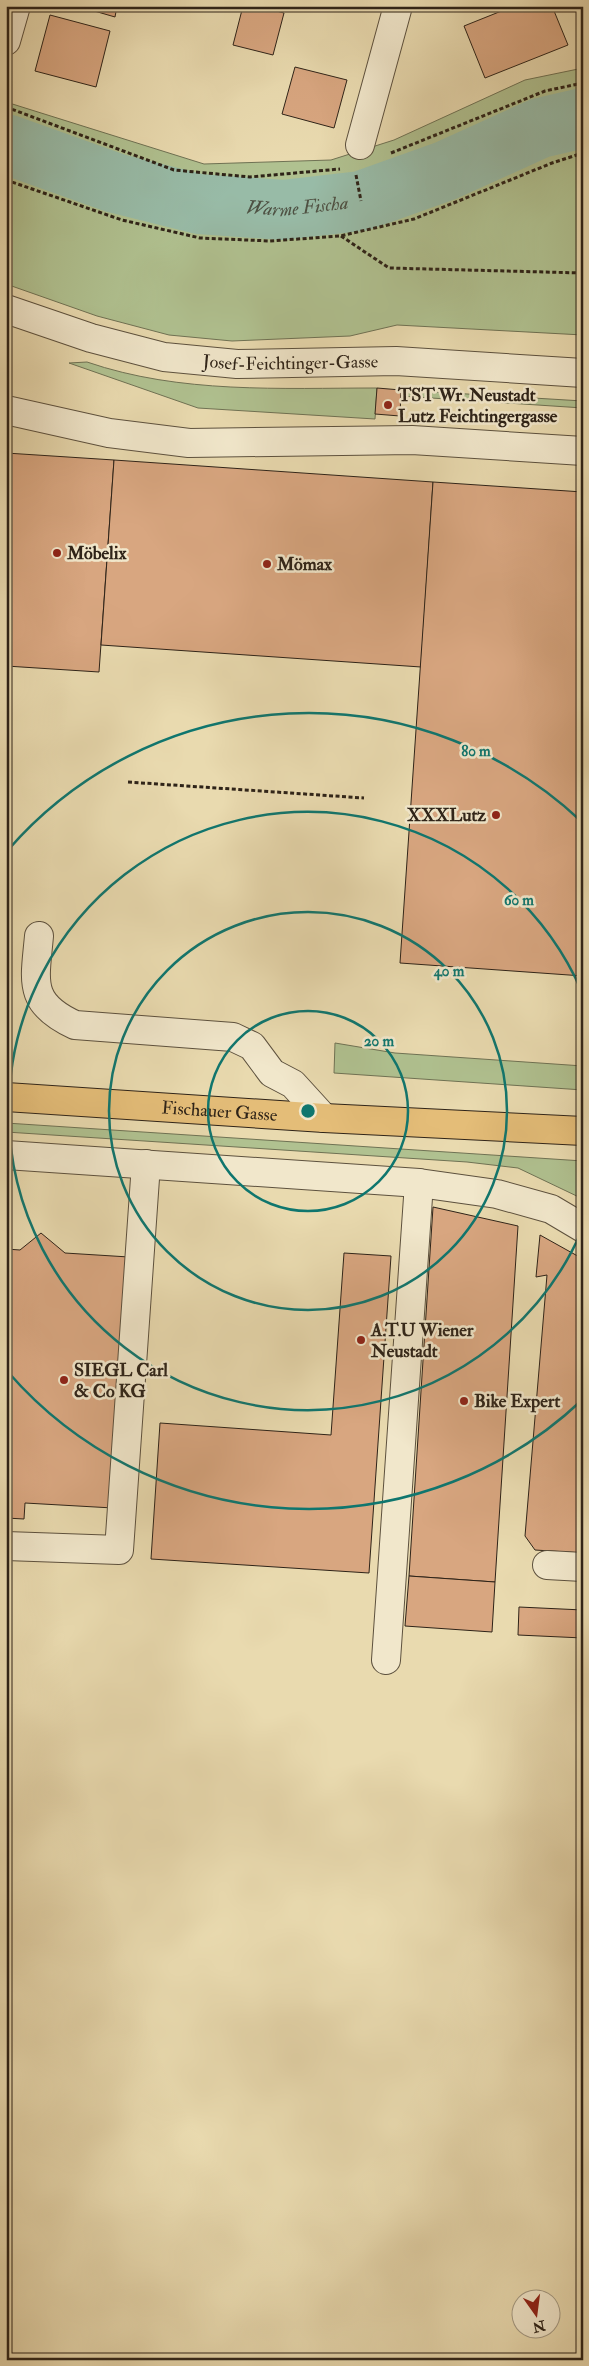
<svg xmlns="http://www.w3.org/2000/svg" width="589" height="2366" font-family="'IM FELL Double Pica',serif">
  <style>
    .green { fill: #b0c190; stroke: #6f7254 }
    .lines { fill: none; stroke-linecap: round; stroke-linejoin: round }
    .river { stroke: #98bba7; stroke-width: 60 }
    .building { fill: #d8a680; stroke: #2e2318 }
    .minor-casing { stroke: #5d513e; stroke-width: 30 }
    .major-casing { stroke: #2e2318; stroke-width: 30 }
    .path { stroke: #2e2318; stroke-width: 3; stroke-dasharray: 4 2.5; stroke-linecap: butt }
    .minor { stroke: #f1e7cb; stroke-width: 28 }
    .major { stroke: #e4bd78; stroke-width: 28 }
    .ring { fill: none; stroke: #0f766e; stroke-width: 2.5 }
    .poi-dot { fill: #8f2418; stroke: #f1e7cb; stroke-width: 2 }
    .labels { text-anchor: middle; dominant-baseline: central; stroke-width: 5; stroke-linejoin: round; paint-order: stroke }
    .street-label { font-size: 18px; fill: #2e2318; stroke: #f1e7cb }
    .poi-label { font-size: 18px; font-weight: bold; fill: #2e2318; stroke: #f1e7cb; text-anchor: start }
    .water-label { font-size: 19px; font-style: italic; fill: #4e5143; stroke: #f1e7cb }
    .centre { fill: #0f766e; stroke: #f1e7cb; stroke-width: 2.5 }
    .ring-label { font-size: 15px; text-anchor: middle; font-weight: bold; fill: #0f766e; stroke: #f1e7cb; stroke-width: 5; stroke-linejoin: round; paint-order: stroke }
  </style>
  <rect width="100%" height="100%" fill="#e9daaf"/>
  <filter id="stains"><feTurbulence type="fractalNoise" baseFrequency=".004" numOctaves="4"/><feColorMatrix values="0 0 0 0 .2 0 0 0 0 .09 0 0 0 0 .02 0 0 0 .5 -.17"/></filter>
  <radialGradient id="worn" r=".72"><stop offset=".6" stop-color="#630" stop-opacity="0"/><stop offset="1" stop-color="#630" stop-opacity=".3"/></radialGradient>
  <g class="green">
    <path d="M583,68V335L397,325L350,336L232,341L169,335L97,316L6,284V102L204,164L331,160L394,140L525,80Z"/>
    <path d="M87,362C180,394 281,388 377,388L375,419L198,408L69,363Z"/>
    <path d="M401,390L583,401V408L401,396Z"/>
    <path d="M335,1043L395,1053L583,1066V1090L334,1073Z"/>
    <path d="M6,1123L583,1161V1199L518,1168L467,1162L6,1132Z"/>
  </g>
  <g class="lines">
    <path class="river" id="s1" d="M6,144L115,183L199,204L283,210L361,201L445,171L540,128L583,118"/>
  </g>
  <g class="building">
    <path d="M77,6H117L115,17Z"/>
    <path d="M243,6H258L284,13L273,55L233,45Z"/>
    <path d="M514,6H552L568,45L485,78L464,26Z"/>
    <path d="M50,15L110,31L96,87L35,71Z"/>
    <path d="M295,67L347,80L334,128L282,114Z"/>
    <path d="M377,388L401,390L400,416L375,414Z"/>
    <path d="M6,453L114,460L99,672L6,666Z"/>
    <path d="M114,460L433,482L421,667L101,645Z"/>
    <path d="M433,482L583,492V976L400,963Z"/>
    <path d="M433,1207L518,1226L495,1582L409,1576Z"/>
    <path d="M41,1233L65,1253L129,1257L113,1508L25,1503L24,1519L6,1518V1249L20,1250Z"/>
    <path d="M540,1235L583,1259V1553L535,1550L525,1536L547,1275L536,1277Z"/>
    <path d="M344,1253L391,1256L369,1573L151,1559L160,1423L331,1435Z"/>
    <path d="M409,1576L495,1582L492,1632L405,1626Z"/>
    <path d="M519,1607L583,1610V1638L518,1635Z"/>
  </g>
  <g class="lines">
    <defs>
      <g id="minor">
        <path d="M6,41L16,6"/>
        <path d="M360,145L398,6"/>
        <path id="s2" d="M6,309L91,338L164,357L237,364L396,361L583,373"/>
        <path d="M6,410L109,433L189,443L412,440L583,451"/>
        <path d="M39,936C35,981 27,1003 75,1025L233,1037L252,1046L272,1073L293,1084L324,1118"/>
        <path d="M6,1155L419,1183L497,1194L551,1209L583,1228"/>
        <path d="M6,1546L119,1550L146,1164"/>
        <path d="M547,1565L583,1567"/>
        <path d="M386,1660L419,1183"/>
      </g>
      <g id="major">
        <path id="s3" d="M6,1097L324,1118L583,1131"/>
      </g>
    </defs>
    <use href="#minor" class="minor-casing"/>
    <use href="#major" class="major-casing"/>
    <g class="path">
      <path d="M6,107L174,170L250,177L340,169"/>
      <path d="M391,153L545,91L583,83"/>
      <path d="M356,175L361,201"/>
      <path d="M6,180L122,220L200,238L270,241L340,236L414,219L552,163L583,153"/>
      <path d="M341,236L389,268L583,273"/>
      <path d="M128,782L364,798"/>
    </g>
    <use href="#minor" class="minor"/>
    <use href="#major" class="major"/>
  </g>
  <g class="ring">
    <circle cx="308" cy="1111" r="100"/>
    <circle cx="308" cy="1111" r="199"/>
    <path d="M582 1230A299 299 0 1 1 582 992"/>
    <path d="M582 1400A398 398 0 0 1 8 1372M8 850A398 398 0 0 1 582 822"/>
  </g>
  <g class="poi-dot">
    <circle cx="388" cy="405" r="5"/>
    <circle cx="57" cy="553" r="5"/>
    <circle cx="267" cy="564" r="5"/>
    <circle cx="496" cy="815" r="5"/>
    <circle cx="361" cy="1340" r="5"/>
    <circle cx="64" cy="1380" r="5"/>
    <circle cx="464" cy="1401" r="5"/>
  </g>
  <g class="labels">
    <g class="street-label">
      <text stroke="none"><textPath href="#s2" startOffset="292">Josef-Feichtinger-Gasse</textPath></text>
      <text stroke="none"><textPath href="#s3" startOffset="214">Fischauer Gasse</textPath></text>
    </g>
    <g class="poi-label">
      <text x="398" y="395">TST Wr. Neustadt<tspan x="398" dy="21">Lutz Feichtingergasse</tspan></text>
      <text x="67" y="553">Möbelix</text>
      <text x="277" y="564">Mömax</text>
      <text x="486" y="815" text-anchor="end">XXXLutz</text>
      <text x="371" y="1330">A.T.U Wiener<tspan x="371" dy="21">Neustadt</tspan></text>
      <text x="74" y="1370">SIEGL Carl<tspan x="74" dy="21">&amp; Co KG</tspan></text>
      <text x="474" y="1401">Bike Expert</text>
    </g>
    <g class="water-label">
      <text stroke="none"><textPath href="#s1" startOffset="301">Warme Fischa</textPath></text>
    </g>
  </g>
  <circle cx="308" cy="1111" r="8" class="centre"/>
  <g class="ring-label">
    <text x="476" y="756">80 m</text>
    <text x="519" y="905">60 m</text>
    <text x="449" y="976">40 m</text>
    <text x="379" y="1046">20 m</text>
  </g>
  <rect width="589" height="2366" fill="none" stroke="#e9daaf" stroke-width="25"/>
  <rect x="8" y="8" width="574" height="2351" fill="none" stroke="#2e2318" stroke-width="2.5"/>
  <rect x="12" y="12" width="564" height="2341" fill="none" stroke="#2e2318"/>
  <g transform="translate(536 2314) rotate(166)"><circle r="24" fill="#f1e7cb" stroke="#a39983"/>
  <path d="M0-4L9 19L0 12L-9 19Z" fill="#8f2418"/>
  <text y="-8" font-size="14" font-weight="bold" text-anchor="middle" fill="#2e2318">N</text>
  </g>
  <rect width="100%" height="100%" filter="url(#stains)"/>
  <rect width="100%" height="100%" fill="url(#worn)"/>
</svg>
